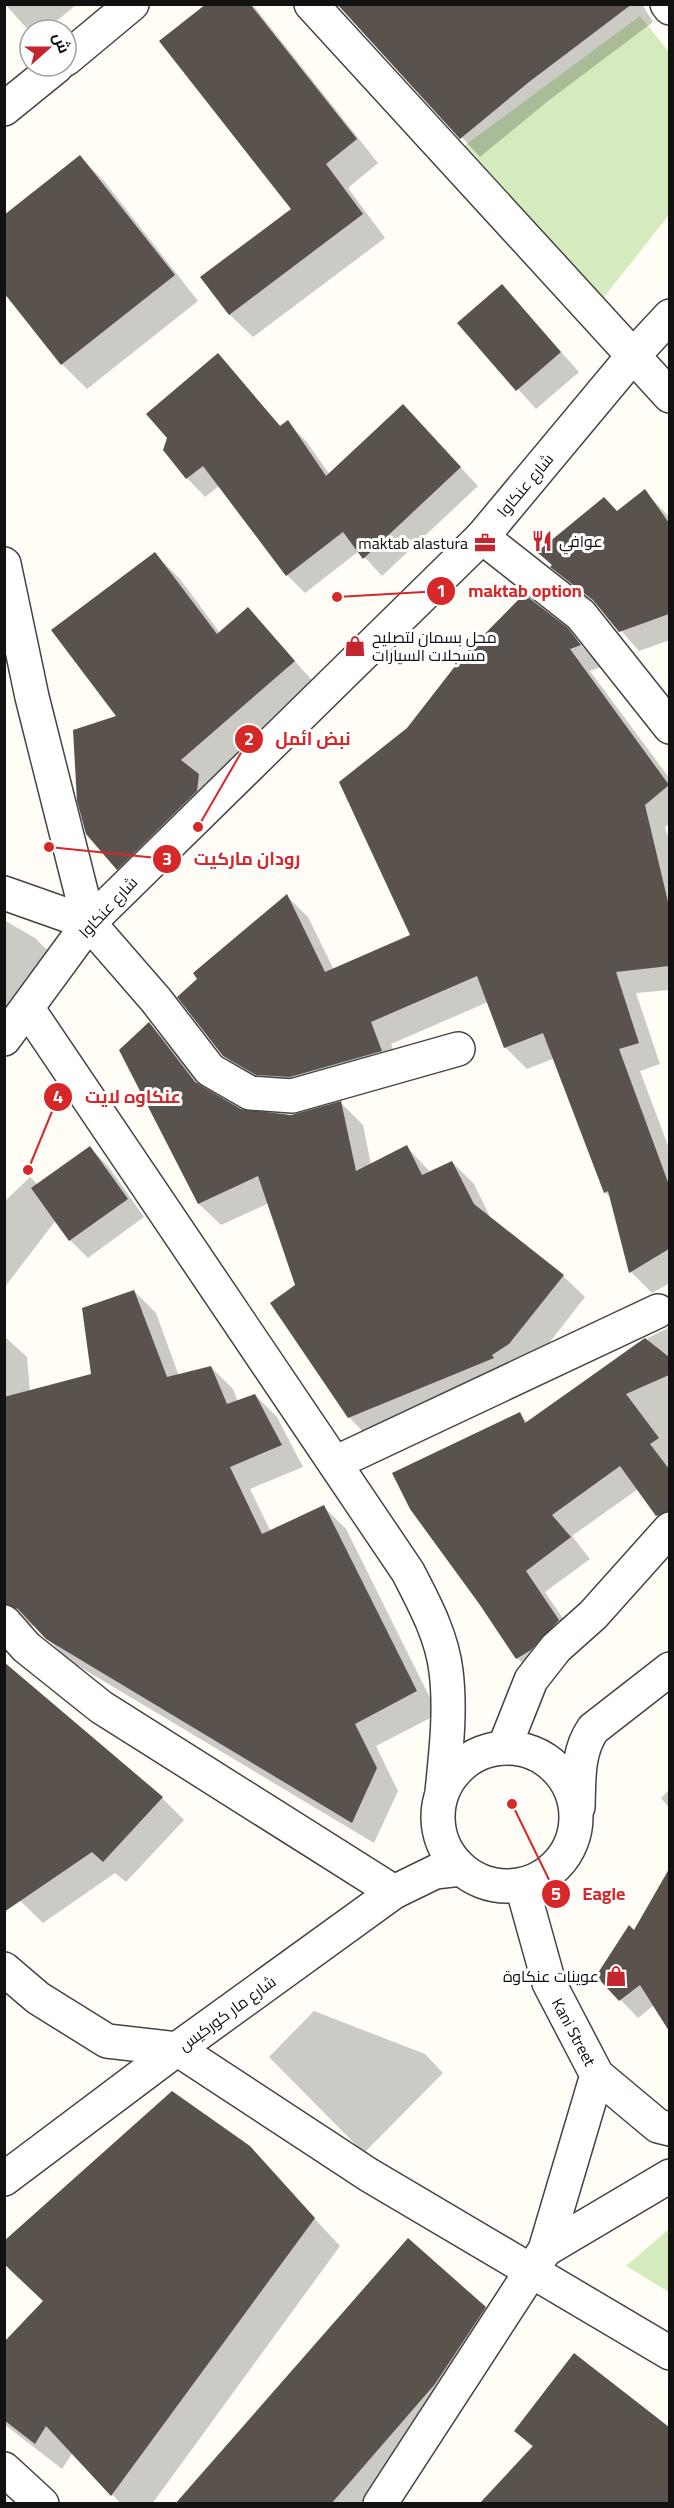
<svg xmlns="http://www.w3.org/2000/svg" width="674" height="2508" font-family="Georgia,Cairo,serif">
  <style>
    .green { fill: #d5ebbd }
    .shadow { fill: #0003 }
    .building { fill: #5a524d }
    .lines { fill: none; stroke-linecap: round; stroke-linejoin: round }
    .minor-casing { stroke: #444; stroke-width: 36 }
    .tertiary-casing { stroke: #444; stroke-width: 36 }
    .minor { stroke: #fff; stroke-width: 33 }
    .tertiary { stroke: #fff; stroke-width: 33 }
    .labels { text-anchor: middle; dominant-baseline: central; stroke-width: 6; stroke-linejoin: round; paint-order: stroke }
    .street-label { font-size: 16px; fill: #111; stroke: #fff }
    .poi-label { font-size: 16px; fill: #111; stroke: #fff; text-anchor: start }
    .leader { fill: none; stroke: #d62828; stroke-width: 2 }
    .callout-dot { fill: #d62828; stroke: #fff; stroke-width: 2 }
    .mark-label { font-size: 18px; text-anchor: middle; font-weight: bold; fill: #fff }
    .callout-label { font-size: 18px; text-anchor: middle; font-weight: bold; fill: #d62828; stroke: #fff; stroke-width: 6; stroke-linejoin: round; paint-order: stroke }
  </style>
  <rect width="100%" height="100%" fill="#fffdf5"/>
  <g class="green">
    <path d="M640,16L669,52V215L600,302L460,149Z"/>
    <path d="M669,2229V2292L626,2266Z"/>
  </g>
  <g class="shadow">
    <path d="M5,4H77L46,30H30V32Z"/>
    <path d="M209,4H252L378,163L348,188L385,238L253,337L230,315L202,278L293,209Z"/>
    <path d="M332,4H642L653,22L548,101L480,157L342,8Z"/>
    <path d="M80,157L104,181L198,301L87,389L62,364L4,291Z"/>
    <path d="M502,286L579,372L536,409L459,323Z"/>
    <path d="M218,355L281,427L287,422L306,441L330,475L421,425L478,486L382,576L359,551L305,593L287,575L220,485L205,497L187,478L164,449Z"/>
    <path d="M645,491L670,518V640L639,651L604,611L572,586L552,567Z"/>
    <path d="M155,554L180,579L220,633L248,609L318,687L206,784L223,801L142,893L118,869V717Z"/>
    <path d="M567,630L601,667L590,671L670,779V824L665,827L670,843V990L636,993L660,1064L640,1071L670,1151V1283L652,1293L631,1272L612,1199L605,1192L555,1058L527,1069L505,1047L488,1002L391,1044L402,1073L312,1098L246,1077L224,1055L287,896L308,917L334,970L412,936Z"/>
    <path d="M4,920L35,938L55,958L4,1044Z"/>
    <path d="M149,1024L171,1046L204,1089L241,1111L291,1116L341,1103L363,1125L371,1165L407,1147L431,1173L452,1162L474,1184L491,1219L563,1276L585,1297L531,1366L370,1439L349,1417L297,1286L269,1203L221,1225L199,1204L121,1050Z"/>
    <path d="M90,1148L108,1166L144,1217L88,1258L70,1240L56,1220L4,1288V1202L30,1177L38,1185Z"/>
    <path d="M134,1291L156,1313L179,1376L211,1367L233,1389L238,1402L255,1395L277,1417L303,1467L250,1489L271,1532L324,1507L346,1529L438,1714L376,1746L398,1791L374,1843L70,1661L34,1626L4,1621V1336L27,1357L30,1392L93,1375Z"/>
    <path d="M670,1327V1528L657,1515L638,1489L572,1536L590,1559L545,1592L579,1642L538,1679L517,1658L481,1604L520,1414L528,1423L637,1343L648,1340V1338Z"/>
    <path d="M4,1664L162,1798L184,1820L126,1882L115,1873L43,1923L4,1885Z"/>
    <path d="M670,1789V1809L661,1798Z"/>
    <path d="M656,1896L670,1904V2028L654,2005L638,2018L598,1976L635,1933Z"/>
    <path d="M314,2011L425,2054L443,2073L364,2153L269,2057Z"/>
    <path d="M264,2164L340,2246L152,2504H121L73,2452L62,2469L4,2424V2345Z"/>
    <path d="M485,2308L510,2333L377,2504H177Z"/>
    <path d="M574,2355L670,2429V2504H481L533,2448L516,2431Z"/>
  </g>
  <g class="building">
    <path d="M206,4H250L357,139L326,164L363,214L229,315L200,277L291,209L159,41Z"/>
    <path d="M337,4H632L529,82L460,139Z"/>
    <path d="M80,155L175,275L61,365L4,293V215Z"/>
    <path d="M502,284L561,352L516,391L457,323Z"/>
    <path d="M218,353L280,426L288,420L326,476L403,404L461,467L363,559L343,532L286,576L203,466L186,479L163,450L167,438L146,414Z"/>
    <path d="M645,489L669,523V614L619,632L593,600L550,567L552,565L537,552L604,497L617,511Z"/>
    <path d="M155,552L217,634L248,607L295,661L181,760L199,774L197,791L117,870L86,834L77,801L73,730L116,716L51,630Z"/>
    <path d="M524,594L568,628L581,645L570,649L669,785L645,805L669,906V966L616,972L639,1043L619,1049L669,1185V1249L629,1273L608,1191L604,1193L543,1033L504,1048L477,976L371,1022L382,1051L290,1077L256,1075L223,1056L177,997L197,979L193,973L287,894L325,972L410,935L339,782L407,728L463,656Z"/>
    <path d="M149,1022L195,1082L241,1109L291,1115L341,1101L356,1171L407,1145L422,1175L452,1161L474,1204L564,1275L509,1344L492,1355L494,1358L348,1418L270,1303L295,1285L258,1176L198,1204L119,1050Z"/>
    <path d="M90,1146L128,1199L69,1241L31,1188Z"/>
    <path d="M134,1290L167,1377L211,1366L227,1404L255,1394L282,1445L230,1467L262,1534L324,1505L417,1691L355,1724L377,1768L352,1823L46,1639L18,1609L4,1604V1397L91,1374L82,1308Z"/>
    <path d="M645,1338L669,1357V1375L626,1394L659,1438L650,1444L669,1469V1511L656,1516L620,1466L552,1515L571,1537L526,1571L559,1620L531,1650L516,1659L480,1605L410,1509L392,1473L520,1412L525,1423Z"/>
    <path d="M4,1662L163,1797L103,1862L92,1852L4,1912Z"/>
    <path d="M669,1869V2031L640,1985L619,2001L596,1976L629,1925L634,1930Z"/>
    <path d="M172,2091L250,2146L315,2218L111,2496L46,2426L35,2444L4,2420V2342L43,2301L4,2264V2241Z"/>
    <path d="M408,2238L486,2307L435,2384L331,2504H175Z"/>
    <path d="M574,2353L669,2427V2504H479L533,2446L514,2431Z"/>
  </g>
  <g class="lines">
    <defs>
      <g id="minor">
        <path d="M311,4L670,396"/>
        <path d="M667,4L670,8"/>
        <path d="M66,59L132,4"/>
        <path d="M4,109L57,66"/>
        <path d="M482,537L581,615L670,727"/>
        <path d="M4,564L32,697L89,923L156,1000L210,1070L250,1093L292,1096L458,1049"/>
        <path d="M4,893L89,923"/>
        <path d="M335,1463L658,1311"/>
        <path d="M4,1622L26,1647L101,1707L394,1892"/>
        <path d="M504,1748L531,1680L556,1648L593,1615L670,1529"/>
        <path d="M4,1969L38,1998L107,2041L177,2049L369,2175L670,2353"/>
        <path d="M4,2179L177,2049L394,1892L435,1872L461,1869"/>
        <path d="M4,2469L42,2504"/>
      </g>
      <g id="tertiary">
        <path d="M28,1009L408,1572C424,1603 442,1636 446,1671C451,1711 446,1752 442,1792"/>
        <path d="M4,1039L89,923L482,537L632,357L670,316"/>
        <circle cx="507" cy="1817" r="69"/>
        <path d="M578,1807C579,1780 577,1752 593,1729L670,1669"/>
        <path d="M522,1886L549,1983L597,2075L658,2126L670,2129"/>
        <path d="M545,2250L670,2176"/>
        <path d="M380,2504L545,2250L597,2075"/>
      </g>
    </defs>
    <use href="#minor" class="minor-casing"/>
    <use href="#tertiary" class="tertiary-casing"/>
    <use href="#minor" class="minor"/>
    <use href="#tertiary" class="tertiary"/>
  </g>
  <defs>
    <symbol id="restaurant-bare" viewBox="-9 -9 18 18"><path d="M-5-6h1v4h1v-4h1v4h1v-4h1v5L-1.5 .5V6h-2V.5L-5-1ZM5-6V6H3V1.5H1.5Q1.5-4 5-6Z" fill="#c4262e" stroke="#fff" stroke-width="2.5" paint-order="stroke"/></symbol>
    <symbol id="office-bare" viewBox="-9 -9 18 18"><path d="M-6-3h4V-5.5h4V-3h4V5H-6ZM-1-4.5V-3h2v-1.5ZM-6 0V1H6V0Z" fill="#c4262e" stroke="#fff" stroke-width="2.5" paint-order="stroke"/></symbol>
    <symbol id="shop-bare" viewBox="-9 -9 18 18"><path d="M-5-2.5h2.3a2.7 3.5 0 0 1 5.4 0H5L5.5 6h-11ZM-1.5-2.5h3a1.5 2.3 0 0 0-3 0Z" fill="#c4262e" stroke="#fff" stroke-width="2.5" paint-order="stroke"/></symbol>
  </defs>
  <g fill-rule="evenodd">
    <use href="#restaurant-bare" x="527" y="526" width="30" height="30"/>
    <use href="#office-bare" x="470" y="528" width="30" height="30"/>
    <use href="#shop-bare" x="340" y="631" width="30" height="30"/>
    <use href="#shop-bare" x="601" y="1961" width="30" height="30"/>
  </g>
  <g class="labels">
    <g class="street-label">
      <text transform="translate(525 485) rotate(-50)">شارع عنكاوا</text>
      <text transform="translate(108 907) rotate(-47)">شارع عنكاوا</text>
      <text transform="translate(227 2013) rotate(-36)">شارع مار كوركيس</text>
      <text transform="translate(574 2032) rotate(62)">Kani Street</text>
    </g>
    <g class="poi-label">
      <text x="559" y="541">عوافي</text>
      <text x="468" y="543" text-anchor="end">maktab alastura</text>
      <text x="372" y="637">محل بسمان لتصليح<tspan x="372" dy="18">مسجلات السيارات</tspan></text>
      <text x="599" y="1976" text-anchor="end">عوينات عنكاوة</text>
    </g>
  </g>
  <path class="leader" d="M337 597L441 591M198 827L249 739M49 847L167 859M28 1170L58 1097M512 1804L556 1894"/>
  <g class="callout-dot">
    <circle cx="337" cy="597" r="6"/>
    <circle cx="198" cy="827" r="6"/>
    <circle cx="49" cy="847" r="6"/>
    <circle cx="28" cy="1170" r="6"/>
    <circle cx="512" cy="1804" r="6"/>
    <circle cx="441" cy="591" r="15"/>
    <circle cx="249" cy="739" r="15"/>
    <circle cx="167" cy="859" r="15"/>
    <circle cx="58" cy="1097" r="15"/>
    <circle cx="556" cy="1894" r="15"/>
  </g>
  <g class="mark-label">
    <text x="441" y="597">1</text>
    <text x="249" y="745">2</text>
    <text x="167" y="865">3</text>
    <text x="58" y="1103">4</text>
    <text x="556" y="1900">5</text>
  </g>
  <g class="callout-label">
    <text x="525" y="597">maktab option</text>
    <text x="313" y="745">نبض ائمل</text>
    <text x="247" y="865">رودان ماركيت</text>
    <text x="133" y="1103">عنكاوه لايت</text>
    <text x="604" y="1900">Eagle</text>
  </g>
  <rect width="674" height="2508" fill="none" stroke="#111111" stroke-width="12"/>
  <g transform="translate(48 48) rotate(69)"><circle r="28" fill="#ffffff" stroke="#a0a0a0" stroke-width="1.5"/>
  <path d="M0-4.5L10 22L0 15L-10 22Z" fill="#c4262e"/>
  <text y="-9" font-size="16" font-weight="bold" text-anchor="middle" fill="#111111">ش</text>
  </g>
</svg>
